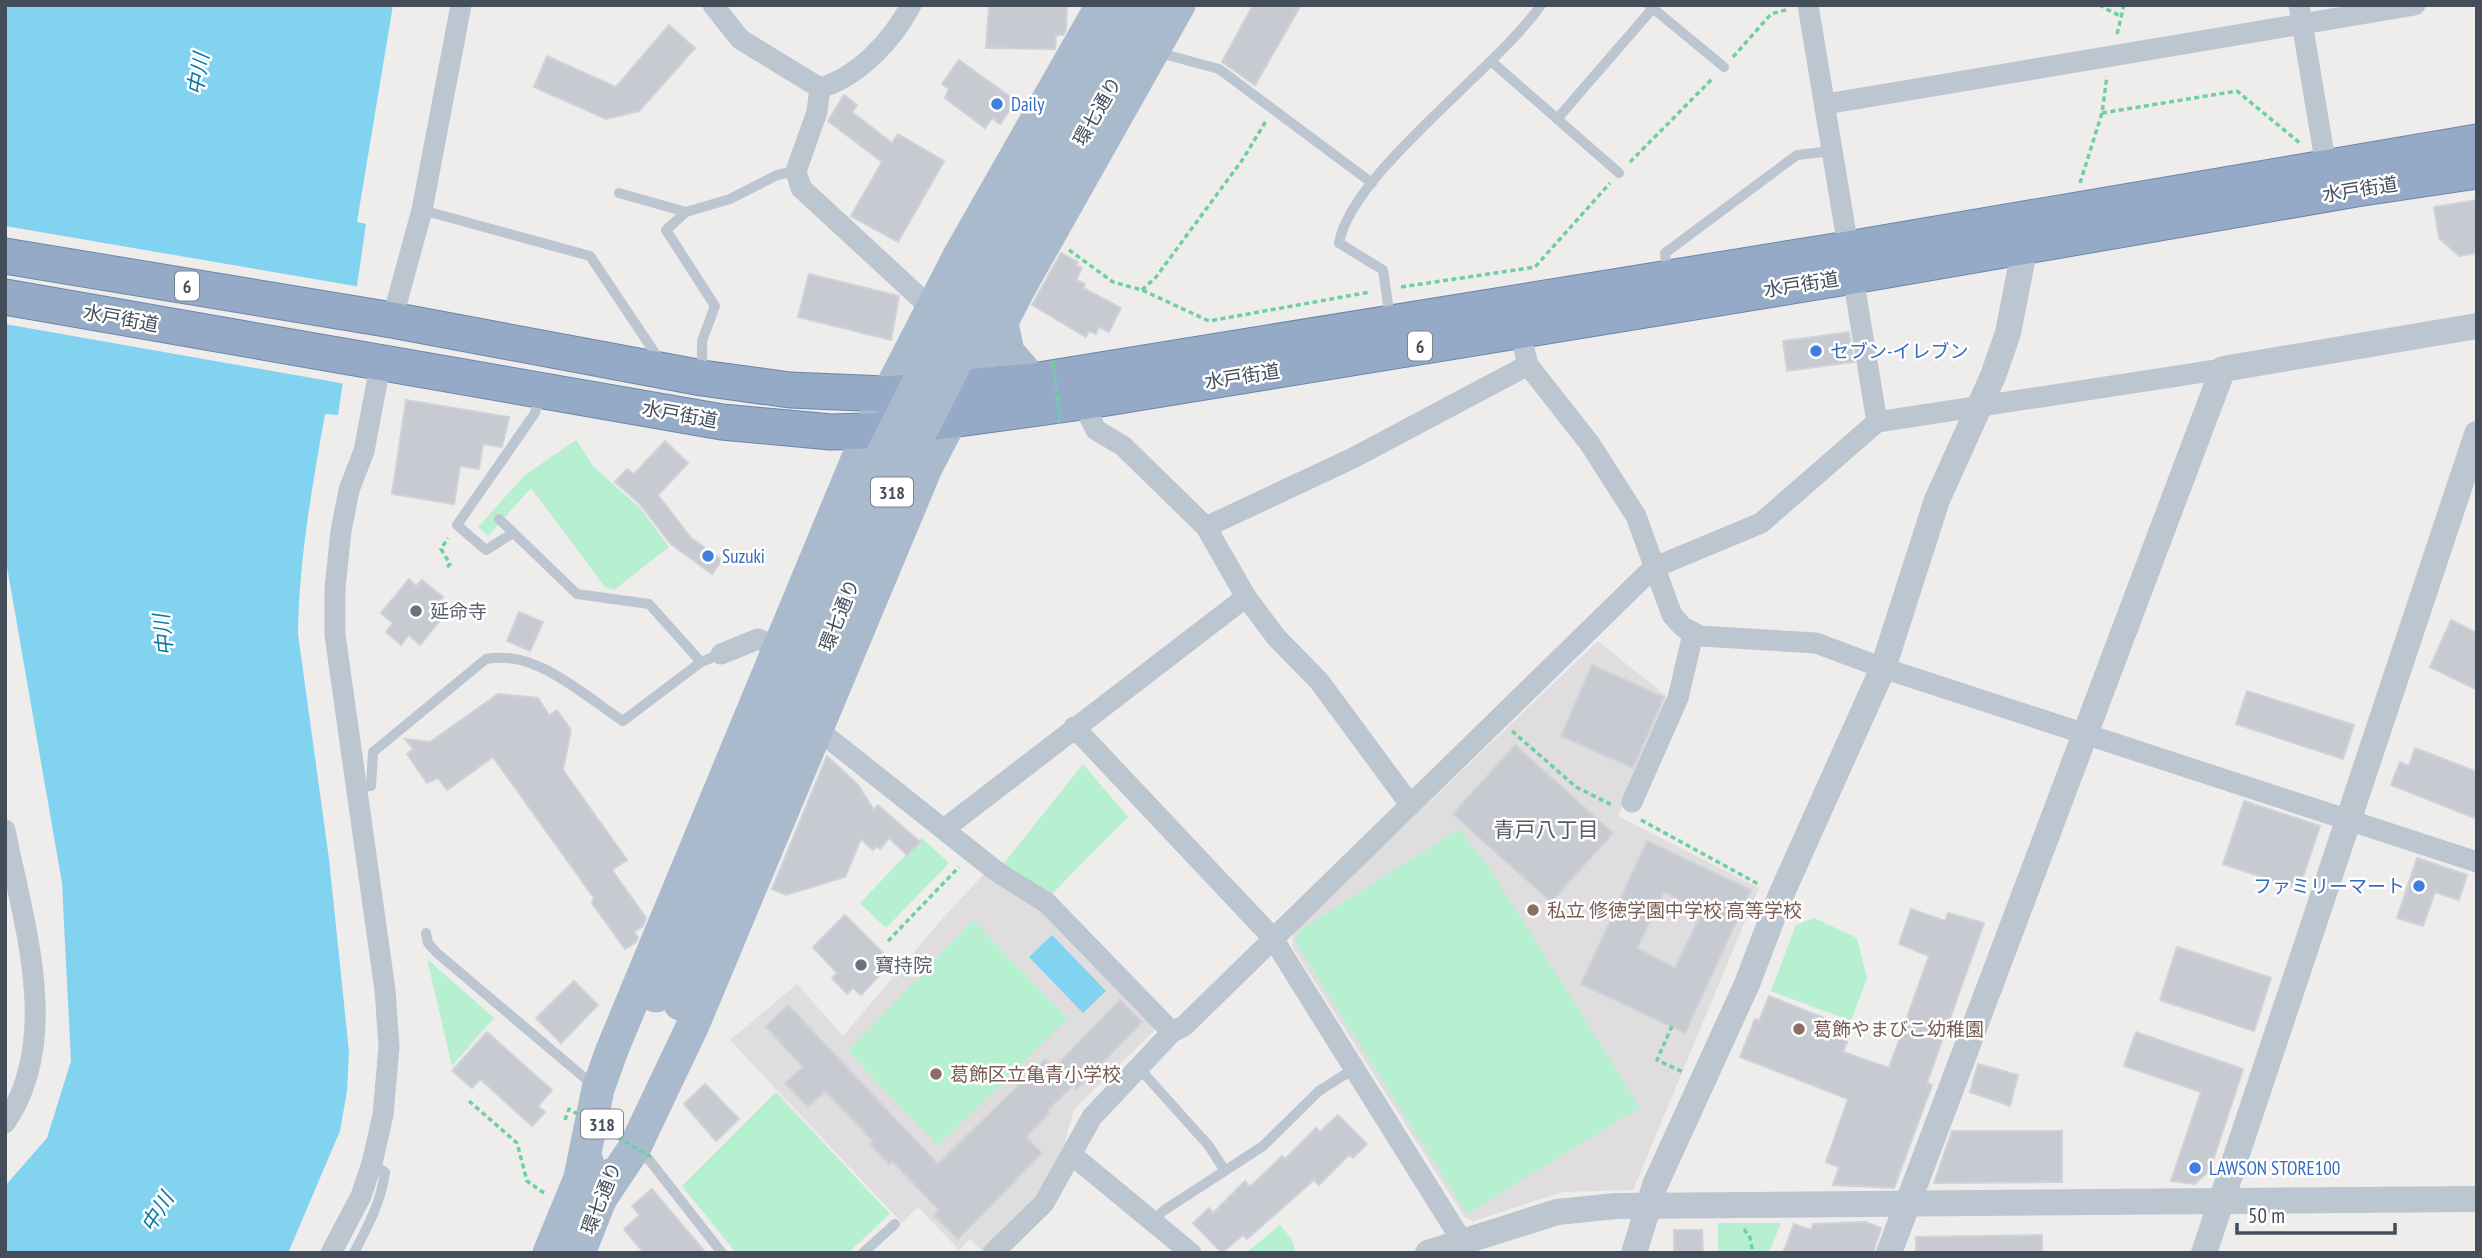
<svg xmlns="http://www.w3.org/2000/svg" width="2482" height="1258" font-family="'PT Sans Narrow','Noto Sans JP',sans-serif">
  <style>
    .education { fill: #e0ddde }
    .green { fill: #b6f0d0 }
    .water { fill: #81d3f0 }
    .pier { fill: #efecec }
    .building { fill: #c8cad2; stroke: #cfd2d8; stroke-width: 2; fill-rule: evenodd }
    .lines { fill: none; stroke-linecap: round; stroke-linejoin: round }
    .trunk-casing { stroke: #6c86aa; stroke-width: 37 }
    .path { stroke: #6dd0a4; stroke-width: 3.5; stroke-dasharray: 5 3.5; stroke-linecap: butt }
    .service { stroke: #bcc6d0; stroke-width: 10 }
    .minor { stroke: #bcc6d0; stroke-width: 21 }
    .tertiary { stroke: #bcc6d0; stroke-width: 26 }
    .primary { stroke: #aabacd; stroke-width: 33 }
    .trunk { stroke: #95aac6; stroke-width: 35 }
    .path-bridge { stroke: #6dd0a4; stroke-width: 3.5; stroke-dasharray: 5 3.5; stroke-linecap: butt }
    .primary-bridge { stroke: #aabacd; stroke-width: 33 }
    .shop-dot { fill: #3f7fe0; stroke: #fff; stroke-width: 2.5 }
    .worship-dot { fill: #6b7280; stroke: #fff; stroke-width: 2.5 }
    .education-dot { fill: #8d6e63; stroke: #fff; stroke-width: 2.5 }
    .labels { text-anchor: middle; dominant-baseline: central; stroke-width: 5; stroke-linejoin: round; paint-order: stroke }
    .shield { fill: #fff; stroke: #7c838c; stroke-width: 2 }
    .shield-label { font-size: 18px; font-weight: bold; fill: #444e5a }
    .shop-label { font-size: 19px; fill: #366cbe; stroke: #fff; text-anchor: start }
    .street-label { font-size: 19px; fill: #444e5a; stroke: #fff }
    .worship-label { font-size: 19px; fill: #5b616d; stroke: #fff; text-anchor: start }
    .education-label { font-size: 19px; fill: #785e54; stroke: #fff; text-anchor: start }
    .water-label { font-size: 21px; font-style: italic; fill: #067ba4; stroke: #fff }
    .neighbourhood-label { font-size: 21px; fill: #585c61; stroke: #fff }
  </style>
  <rect width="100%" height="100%" fill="#efecec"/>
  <g class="education">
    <path d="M1598,641L1669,698L1618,816L1759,888L1633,1190L1563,1192L1473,1221L1465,1218L1292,946L1293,932Z"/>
    <path d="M985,873L1049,913L1149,1016L1155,1030L1074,1109L1059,1163L1037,1196L982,1251L970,1239L959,1250L918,1207L902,1223L730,1040L797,984L843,1036L943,918Z"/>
  </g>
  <g class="green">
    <path d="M576,440L594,467L641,509L669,547L614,590L605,587L531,488L488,536L478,527L525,475Z"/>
    <path d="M1083,764L1128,817L1051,895L1004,863Z"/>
    <path d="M1459,829L1487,864L1640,1107L1467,1214L1296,943L1298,931Z"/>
    <path d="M922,838L949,863L886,928L860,903Z"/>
    <path d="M1814,918L1857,938L1867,978L1851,1021L1771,991L1796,925Z"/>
    <path d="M973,920L1068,1019L938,1146L848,1051Z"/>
    <path d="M427,959L494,1018L452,1066Z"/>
    <path d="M776,1092L890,1214L848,1253H736L682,1186Z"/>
    <path d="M1718,1223H1781L1769,1253H1718Z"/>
    <path d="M1280,1225L1291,1238L1296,1253H1246Z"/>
  </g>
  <g class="water">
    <path d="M8,5H393L357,222L366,224L338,415L325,414C312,488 299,559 298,634L329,859L349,1052L347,1091L340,1131L288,1253H5V1186L47,1138L71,1061L62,883L5,555V20Z"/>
    <path d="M1052,935L1106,991L1083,1013L1029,957Z"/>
  </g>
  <path class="pier" d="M5,226L361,287L346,384L5,324Z"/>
  <g class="building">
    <path d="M989,5L1067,6L1066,30L1063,35H1056L1055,49L986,48Z"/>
    <path d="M1253,5H1301L1255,85L1222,62Z"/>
    <path d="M669,25L695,48L639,111L606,119L534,87L547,56L616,87Z"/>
    <path d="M959,60L1016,101L1000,124L992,118L985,128L945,98L949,89L942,84Z"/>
    <path d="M844,95L857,105L852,112L892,143L898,134L944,161L898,242L851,216L882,162L828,121Z"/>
    <path d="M2477,200V253L2459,256L2439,238L2434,207Z"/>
    <path d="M1061,253L1078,262L1076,265L1082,268L1076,280L1085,284L1083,288L1121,308L1109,332L1099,327L1096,334L1089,331L1086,337L1032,305Z"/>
    <path d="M809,274L899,296L891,340L798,317Z"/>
    <path d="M1849,332L1854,362L1787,371L1783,341Z"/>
    <path d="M406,400L509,417L502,447L483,444L479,469L460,466L454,504L392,494Z"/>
    <path d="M665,441L688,463L658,495L691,538L722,560L712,574L671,544L640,504L615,482L627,469L634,474Z"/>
    <path d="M409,579L416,586L422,580L443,597L438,603L448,611L420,645L409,635L401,645L386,632L393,623L381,613Z"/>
    <path d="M519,612L543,622L530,651L507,641Z"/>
    <path d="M2451,620L2477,633V690L2430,667Z"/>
    <path d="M1592,665L1664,697L1633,768L1561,736Z"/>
    <path d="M2247,691L2354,725L2343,759L2236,724Z"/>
    <path d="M498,694L538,698L549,715L557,710L571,730L563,770L627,860L612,870L646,918L643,926L634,932L638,937L636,942L625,949L592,903L594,898L493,757L447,790L438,778L427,783L407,754L413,749L405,739L430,742Z"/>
    <path d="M1515,745L1613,833L1551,902L1453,814Z"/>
    <path d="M2415,748L2477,772V819L2391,785L2400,762L2409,766Z"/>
    <path d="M827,756L858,785L874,810L878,805L920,842L907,855L889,838L880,849L877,846L873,850L861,839L845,877L786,895L772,889Z"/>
    <path d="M2244,801L2320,826L2299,889L2223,864Z"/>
    <path d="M1647,841L1751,890L1685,1033L1581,984ZM1664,892L1703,911L1675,968L1637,948Z"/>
    <path d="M2417,858L2467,875L2459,900L2435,892L2423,926L2397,918Z"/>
    <path d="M1911,909L1945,921L1948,913L1984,923L1927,1083L1932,1085L1894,1188L1833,1185L1839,1167L1826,1162L1848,1099L1740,1057L1755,1019L1759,1021L1769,996L1852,1029L1843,1052L1889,1068L1929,956L1899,944Z"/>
    <path d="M845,915L892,962L861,995L853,988L847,994L832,978L837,973L813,947Z"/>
    <path d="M2177,947L2271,978L2254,1031L2160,1000Z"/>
    <path d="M574,981L598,1005L561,1043L536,1018Z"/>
    <path d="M1120,1000L1142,1022L1077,1089L1073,1085L1047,1111L1049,1113L1026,1137L1042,1153L958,1239L934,1216L939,1210L892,1161L889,1164L870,1144L873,1141L825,1091L808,1107L785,1083L803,1067L766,1027L788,1005L938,1164L1045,1059L1054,1068Z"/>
    <path d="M487,1032L552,1090L538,1106L545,1112L532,1126L480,1079L472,1088L452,1071Z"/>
    <path d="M2136,1032L2243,1069L2210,1170L2195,1184L2171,1181L2201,1092L2124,1066Z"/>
    <path d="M1978,1064L2018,1075L2010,1106L1970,1092Z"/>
    <path d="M705,1084L739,1119L716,1141L684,1104Z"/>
    <path d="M1338,1115L1367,1144L1353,1158L1349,1155L1319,1185L1314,1180L1247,1239L1243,1235L1222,1253L1193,1223L1209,1208L1213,1213L1245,1181L1250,1187L1282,1156L1285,1159L1316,1128L1320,1132Z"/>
    <path d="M1952,1131H2062V1182L1934,1183Z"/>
    <path d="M652,1189L706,1253H644L624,1229L640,1215L632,1206Z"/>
    <path d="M1865,1222L1881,1228L1873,1253H1783L1794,1224L1811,1230L1813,1224Z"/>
    <path d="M1674,1230H1702L1703,1253H1674Z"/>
    <path d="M2042,1235V1253H1916V1237Z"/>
  </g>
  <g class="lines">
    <defs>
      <g id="trunk">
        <path d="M5,256L392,320L702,378L790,390L886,394L1033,381L1848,249L2477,142"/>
        <path d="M5,297L722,422L831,432L869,431L1082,402L1853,276L2356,189L2477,171"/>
      </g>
    </defs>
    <use href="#trunk" class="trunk-casing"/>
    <g class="path">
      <path d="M2099,5L2122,17"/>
      <path d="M2117,34L2124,5"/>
      <path d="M1733,57L1771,14L1789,9"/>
      <path d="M2102,113L2237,91L2301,144"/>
      <path d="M1630,162L1713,78"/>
      <path d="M2080,183L2102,113L2107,76"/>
      <path d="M1069,250L1113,282L1142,290L1209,321L1370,292"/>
      <path d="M1401,287L1535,267L1610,183"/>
      <path d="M1142,290L1156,277L1243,159L1266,121"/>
      <path d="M447,567L450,564L441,549L448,538"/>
      <path d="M1512,731L1576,787L1612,805"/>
      <path d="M1641,820L1760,885"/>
      <path d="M888,941L959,867"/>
      <path d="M1672,1026L1657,1060L1683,1072"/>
      <path d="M469,1101L517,1143L527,1181L544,1193"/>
      <path d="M1744,1229L1750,1238L1753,1253"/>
    </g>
    <g class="service">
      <path d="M1649,5L1724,67"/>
      <path d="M1156,52L1219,69L1372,183"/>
      <path d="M1491,61L1619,173"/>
      <path d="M1557,119L1653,8"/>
      <path d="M619,193L686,212"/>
      <path d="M422,210L590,256L661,362"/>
      <path d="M1667,274L1665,253L1797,155L1833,151"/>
      <path d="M1390,318L1383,270L1339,243C1352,172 1496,70 1541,5"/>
      <path d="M702,373V341L715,306L666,230L686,212L730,199L777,175L796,171"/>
      <path d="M499,519L577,594L649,604L701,662"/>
      <path d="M513,533L486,550L457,525L535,413L540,396"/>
      <path d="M355,788L371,786L373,752L486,659C536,649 583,695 623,721L701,662L721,654"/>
      <path d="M426,933L428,943L437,953L593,1085"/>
      <path d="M1139,1068L1209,1146L1225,1171"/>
      <path d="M638,1150L650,1161L722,1253"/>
      <path d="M1153,1221L1163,1211L1263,1146L1319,1091L1355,1068"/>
      <path d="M354,1253C367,1228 382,1200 385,1172L372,1163"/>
      <path d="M863,1253L895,1224"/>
    </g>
    <g class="minor">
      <path d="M713,5L740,39L820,88L817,112L796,171L801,188L931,308"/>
      <path d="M1808,5L1877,422"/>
      <path d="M2299,5L2326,166"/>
      <path d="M820,88C858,77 893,40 911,5"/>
      <path d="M1826,104L2415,5"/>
      <path d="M392,320L422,210L461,5"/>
      <path d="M1519,329L1528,365L1590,444L1636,516L1672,615L1683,627L1700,636L1816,643L1883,668L2477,862"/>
      <path d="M1082,402L1096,430L1123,446L1206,527L1246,597L1276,637L1319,681L1409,803"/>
      <path d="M1206,527L1353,458L1528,365"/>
      <path d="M721,654L758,639L778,647"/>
      <path d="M1074,727L1272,937L1462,1241"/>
      <path d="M817,729L996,871L1047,903L1172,1032"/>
      <path d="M1632,802L1678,698L1693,634"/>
      <path d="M944,829L1246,597"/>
      <path d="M5,830C23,922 63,1039 5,1123"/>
      <path d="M1072,1155L1191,1253"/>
      <path d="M331,1253L361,1196L372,1163L383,1115L389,1047L385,990L335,635V588L341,531L349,490L364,451L381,361"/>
      <path d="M993,1253L1044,1203L1092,1117L1172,1032L1184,1026L1653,568L1761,523L1877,422L2223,369"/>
    </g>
    <g class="tertiary">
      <path d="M1428,1253L1557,1212L1616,1206L2477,1199"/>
      <path d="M1634,1253L1655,1185L1747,984L1781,895L1883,668L1937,500L1993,376L2008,333L2025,246"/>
      <path d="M1889,1253L2223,369L2477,326"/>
      <path d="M2204,1253L2477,434"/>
    </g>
    <g class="primary">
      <path d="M1002,323L1008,352L1033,381"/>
      <path d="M579,1182L598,1089L612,1050L869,431L959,256L1102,5"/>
      <path d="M603,1195L635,1147L693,1025L926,468L1020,287L1179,5"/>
      <path d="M549,1253L587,1161"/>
      <path d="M579,1253L610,1175"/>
    </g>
    <use href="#trunk" class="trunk"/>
    <g class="path-bridge">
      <path d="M1053,362L1060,421L1057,422"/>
      <path d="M565,1120L569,1109L653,1158"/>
    </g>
    <g class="primary-bridge">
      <path d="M656,996L883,453L940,340L1127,5"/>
      <path d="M680,1004L859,565L906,461L961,352L1157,5"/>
    </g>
  </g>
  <g class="shop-dot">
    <circle cx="997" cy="104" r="7"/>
    <circle cx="1816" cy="351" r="7"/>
    <circle cx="708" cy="556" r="7"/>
    <circle cx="2419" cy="886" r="7"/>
    <circle cx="2195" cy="1168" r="7"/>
  </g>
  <g class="worship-dot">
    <circle cx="416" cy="611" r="7"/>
    <circle cx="861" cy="965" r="7"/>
  </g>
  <g class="education-dot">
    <circle cx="1533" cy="910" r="7"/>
    <circle cx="1799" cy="1029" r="7"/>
    <circle cx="936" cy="1074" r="7"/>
  </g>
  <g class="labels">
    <g class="shield">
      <rect x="175" y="271.5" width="24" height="29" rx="5"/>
      <rect x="1408" y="331.5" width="24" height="29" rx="5"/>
      <rect x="871" y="477.5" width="42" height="29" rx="5"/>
      <rect x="581" y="1109.5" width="42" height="29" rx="5"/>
    </g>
    <g class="shield-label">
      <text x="187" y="286">6</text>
      <text x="1420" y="346">6</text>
      <text x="892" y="492">318</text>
      <text x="602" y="1124">318</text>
    </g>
    <g class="shop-label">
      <text x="1011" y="104">Daily</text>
      <text x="1830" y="351">セブン-イレブン</text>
      <text x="722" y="556">Suzuki</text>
      <text x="2405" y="886" text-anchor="end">ファミリーマート</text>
      <text x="2209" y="1168">LAWSON STORE100</text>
    </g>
    <g class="street-label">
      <text transform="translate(1097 111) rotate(-60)">環七通り</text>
      <text transform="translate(2360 189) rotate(-9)">水戸街道</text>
      <text transform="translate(1801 284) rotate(-9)">水戸街道</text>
      <text transform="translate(121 318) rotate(10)">水戸街道</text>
      <text transform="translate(1242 376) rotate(-9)">水戸街道</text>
      <text transform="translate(680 414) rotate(10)">水戸街道</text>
      <text transform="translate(839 615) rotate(-68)">環七通り</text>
      <text transform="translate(601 1198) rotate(-68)">環七通り</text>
    </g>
    <g class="worship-label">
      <text x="430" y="611">延命寺</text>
      <text x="875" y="965">寶持院</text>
    </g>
    <g class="education-label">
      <text x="1547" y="910">私立 修徳学園中学校 高等学校</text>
      <text x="1813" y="1029">葛飾やまびこ幼稚園</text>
      <text x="950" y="1074">葛飾区立亀青小学校</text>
    </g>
    <g class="water-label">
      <text transform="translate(198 74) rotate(-81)">中川</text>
      <text transform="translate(163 635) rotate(-96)">中川</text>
      <text transform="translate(157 1212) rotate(-58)">中川</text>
    </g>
    <g class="neighbourhood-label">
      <text x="1546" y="829">青戸八丁目</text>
    </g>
  </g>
  <rect width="2482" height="1258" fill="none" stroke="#444e5a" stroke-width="14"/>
  <path d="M2237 1223v10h158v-10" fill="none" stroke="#444e5a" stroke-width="3.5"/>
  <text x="2248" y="1223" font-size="21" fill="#444e5a" stroke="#ffffff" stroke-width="5" paint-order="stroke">50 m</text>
</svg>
